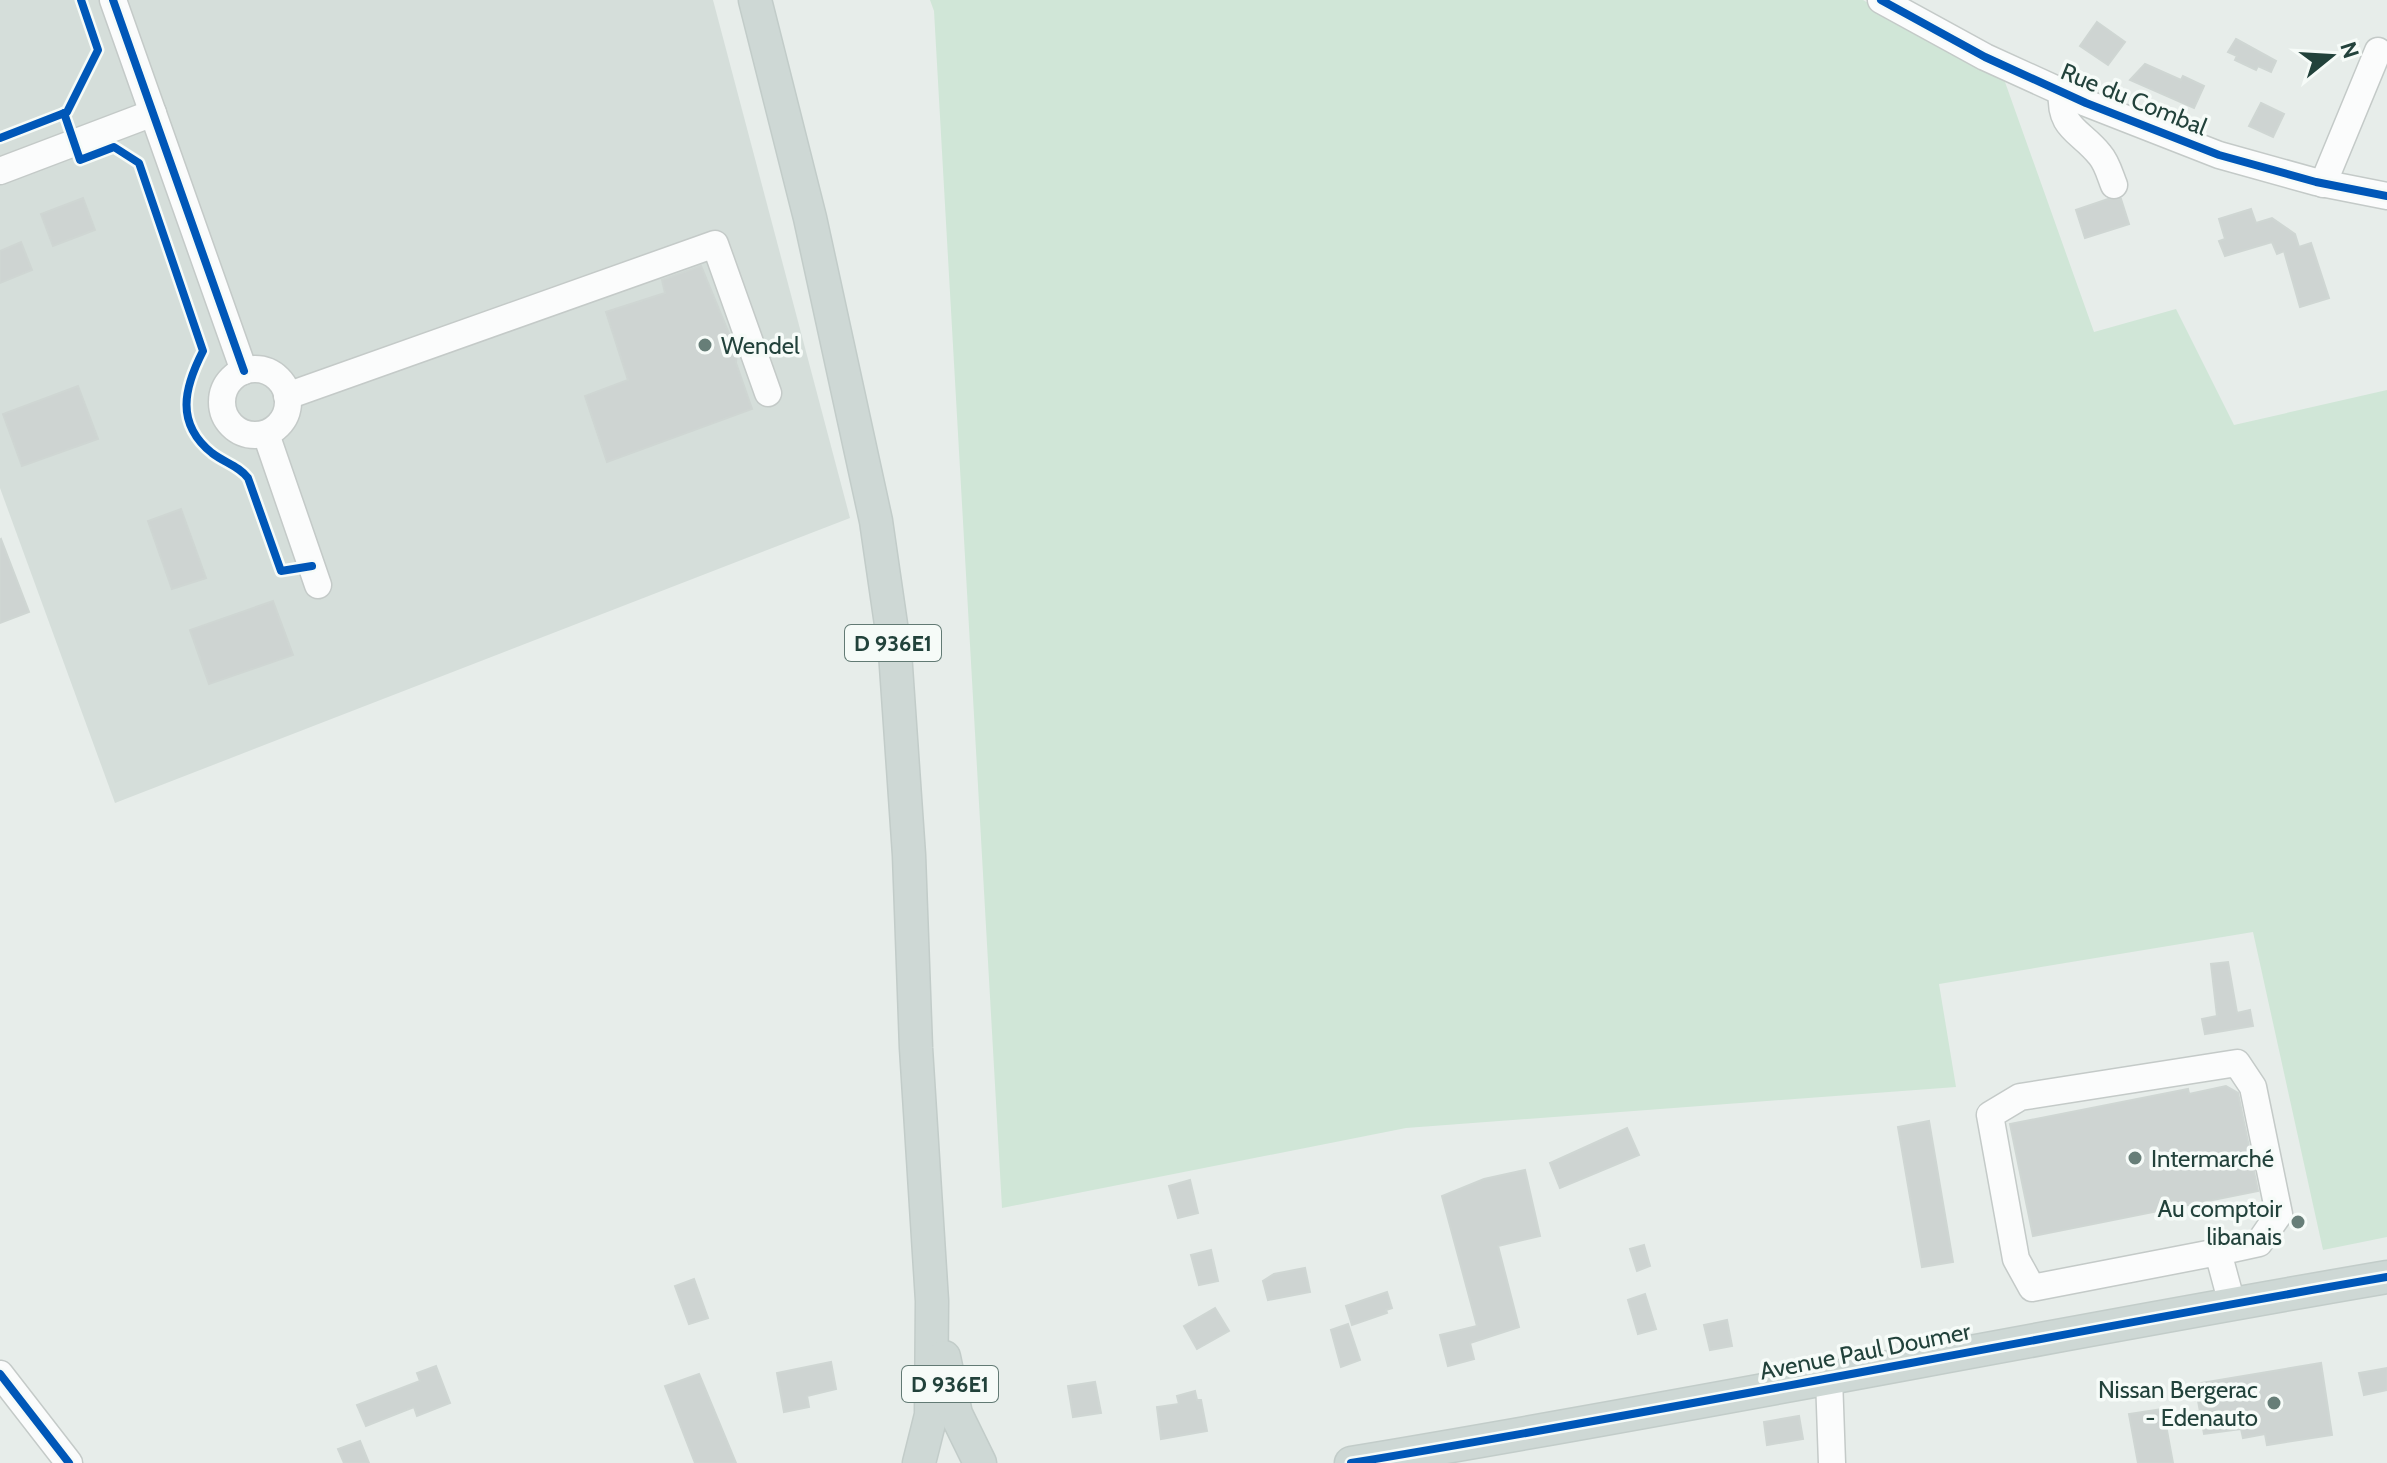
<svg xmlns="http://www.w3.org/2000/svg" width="2387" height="1463" font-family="Cabin,sans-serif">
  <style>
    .built { fill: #d5deda }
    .green { fill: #d0e6d7 }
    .building { fill: #ced4d2; stroke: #cfd6d3; stroke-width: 2 }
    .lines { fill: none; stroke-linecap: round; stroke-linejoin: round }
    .minor-casing { stroke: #c4cac8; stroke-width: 29 }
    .major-casing { stroke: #c2ccc9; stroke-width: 35 }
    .minor { stroke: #fbfcfc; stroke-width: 26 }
    .major { stroke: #ced8d5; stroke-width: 32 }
    .cycleway-casing { stroke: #f6fbf8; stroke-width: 13 }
    .cycleway { stroke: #0057b8; stroke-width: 8 }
    .poi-dot { fill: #677e78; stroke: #f6fbf8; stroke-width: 3 }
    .labels { text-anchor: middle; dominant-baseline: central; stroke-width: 7; stroke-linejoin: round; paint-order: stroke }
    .shield { fill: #f6fbf8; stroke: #627a74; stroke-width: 2 }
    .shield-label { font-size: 22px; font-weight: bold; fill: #22423b }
    .street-label { font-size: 24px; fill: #22423b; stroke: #f6fbf8 }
    .poi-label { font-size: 24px; fill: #22423b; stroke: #f6fbf8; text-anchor: start }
  </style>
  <rect width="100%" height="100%" fill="#e7edea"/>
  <path class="built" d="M0,0H713L850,518L115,803L0,488Z"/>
  <path class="green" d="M930,0H1863L2005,82L2094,332L2176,309L2234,425L2387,390V1237L2323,1250L2253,932L1939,984L1956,1087L1406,1128L1002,1208L934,11Z"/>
  <g class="building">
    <path d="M2097,22L2125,42L2108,65L2080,46Z"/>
    <path d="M2236,39L2276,61L2271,72L2258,66L2256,70L2235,60L2237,56L2228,52Z"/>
    <path d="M2145,64L2181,80L2183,76L2204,86L2194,108L2130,80Z"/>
    <path d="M2261,103L2284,114L2273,137L2249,126Z"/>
    <path d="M83,198L95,230L53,246L41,214Z"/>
    <path d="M2108,199H2121L2129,224L2085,238L2076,210Z"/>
    <path d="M2251,209L2256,223L2272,218L2295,234L2299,247L2311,243L2329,298L2300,307L2284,251L2277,254L2272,242L2225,256L2219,241L2225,239L2219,219Z"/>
    <path d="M21,242L32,270L0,283V251Z"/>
    <path d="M701,266L737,353L736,363L752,409L607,462L585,396L628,380L606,312L665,293L662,280Z"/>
    <path d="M78,386L98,439L22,466L3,414Z"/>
    <path d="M181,509L206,578L172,589L148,521Z"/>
    <path d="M1,539L29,612L0,623V540Z"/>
    <path d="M273,601L293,655L209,684L190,630Z"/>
    <path d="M2228,962L2237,1013L2250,1010L2253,1026L2205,1034L2202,1019L2217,1016L2211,964Z"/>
    <path d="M2226,1086L2238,1093L2258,1191L2033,1236L2010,1124L2188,1089L2189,1094Z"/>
    <path d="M1929,1121L1953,1262L1922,1267L1898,1127Z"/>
    <path d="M1627,1128L1639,1155L1560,1188L1550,1163Z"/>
    <path d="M1525,1170L1540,1236L1498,1246L1519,1327L1470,1343L1474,1359L1448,1366L1440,1335L1477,1326L1442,1196L1484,1179Z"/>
    <path d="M1190,1180L1198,1213L1178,1218L1169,1186Z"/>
    <path d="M1644,1245L1650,1266L1637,1271L1630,1249Z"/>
    <path d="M1211,1250L1218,1281L1199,1285L1191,1255Z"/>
    <path d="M1305,1268L1310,1292L1268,1300L1263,1281L1274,1274Z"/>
    <path d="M694,1279L708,1318L689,1324L675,1286Z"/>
    <path d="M1387,1292L1392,1308L1386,1310L1387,1313L1352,1325L1346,1306Z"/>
    <path d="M1645,1294L1656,1329L1638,1334L1628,1300Z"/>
    <path d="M1215,1308L1229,1331L1197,1349L1184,1326Z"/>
    <path d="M1727,1320L1732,1346L1710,1350L1704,1325Z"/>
    <path d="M1348,1324L1360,1360L1341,1367L1331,1330Z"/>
    <path d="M831,1362L836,1389L807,1396L809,1407L784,1412L777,1373Z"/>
    <path d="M2321,1363L2332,1435L2267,1445L2265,1434L2243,1438L2241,1429L2204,1434L2195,1384Z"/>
    <path d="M436,1366L450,1403L417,1416L414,1407L366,1426L357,1405L420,1381L417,1373Z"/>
    <path d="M2387,1368V1390L2364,1395L2359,1373Z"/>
    <path d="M699,1374L736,1463H695L665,1386Z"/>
    <path d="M1095,1382L1101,1413L1073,1417L1068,1386Z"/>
    <path d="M1195,1391L1197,1400H1201L1207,1431L1161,1439L1157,1407L1179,1404L1177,1396Z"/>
    <path d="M2163,1409L2173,1463H2138L2129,1414Z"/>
    <path d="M1799,1416L1803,1439L1767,1445L1764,1422Z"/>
    <path d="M360,1441L369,1463H344L338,1449Z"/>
  </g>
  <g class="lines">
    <defs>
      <g id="minor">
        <path d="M113,0L244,371"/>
        <path d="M1881,0L1985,57L2086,103L2219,155L2316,182L2387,196"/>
        <path d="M2062,92C2059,129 2080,130 2100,155C2107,163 2110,175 2114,185"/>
        <path d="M0,171L153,113"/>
        <path d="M2323,184L2378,51"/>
        <circle cx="255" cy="402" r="33"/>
        <path d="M287,396L715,244L768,393"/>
        <path d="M266,434L318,585"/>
        <path d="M2218,1252L2032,1288L2016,1259L1990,1115L2020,1097L2237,1063L2253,1087L2279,1214L2259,1243L2218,1252L2232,1304"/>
        <path d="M0,1374L69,1463"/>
        <path d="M1829,1378L1832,1463"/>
      </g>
      <g id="major">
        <path d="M755,0L810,218L876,521L895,652L909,855L916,1048L932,1301L931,1415L919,1463"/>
        <path d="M944,1357L956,1414L980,1463"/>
        <path d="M1351,1463C1697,1406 2041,1336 2387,1277"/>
      </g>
    </defs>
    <use href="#minor" class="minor-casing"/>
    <use href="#major" class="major-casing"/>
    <use href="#minor" class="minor"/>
    <use href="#major" class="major"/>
    <defs>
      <g id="cycleway">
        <path d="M113,0L244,371"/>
        <path d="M1881,0L1985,57L2086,103L2219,155L2316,182L2387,196"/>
        <path d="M64,113L80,160L114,147L139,163L203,351C184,388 175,423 212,453C225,463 239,466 248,478L281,571L312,566"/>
        <path d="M0,138L67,112L98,50L81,0"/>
        <path d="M0,1374L69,1463"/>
        <path d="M1351,1463C1697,1406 2041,1336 2387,1277"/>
      </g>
    </defs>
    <use href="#cycleway" class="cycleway-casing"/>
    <use href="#cycleway" class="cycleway"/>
  </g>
  <g class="poi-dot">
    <circle cx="705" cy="345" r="8"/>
    <circle cx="2135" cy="1158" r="8"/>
    <circle cx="2298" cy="1222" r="8"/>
    <circle cx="2274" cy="1403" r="8"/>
  </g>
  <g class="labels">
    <g class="shield">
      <rect x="845" y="625" width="96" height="36" rx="6"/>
      <rect x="902" y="1366" width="96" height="36" rx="6"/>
    </g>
    <g class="shield-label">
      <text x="893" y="643">D 936E1</text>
      <text x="950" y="1384">D 936E1</text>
    </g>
    <g class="street-label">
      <text transform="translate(2134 99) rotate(22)">Rue du Combal</text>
      <text transform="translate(1865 1351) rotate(-11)">Avenue Paul Doumer</text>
    </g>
    <g class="poi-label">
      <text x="721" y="345">Wendel</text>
      <text x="2151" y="1158">Intermarché</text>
      <text x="2282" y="1208" text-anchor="end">Au comptoir<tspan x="2282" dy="28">libanais</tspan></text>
      <text x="2258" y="1389" text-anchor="end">Nissan Bergerac<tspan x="2258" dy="28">- Edenauto</tspan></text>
    </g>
  </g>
  <g transform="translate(2331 56) rotate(72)" stroke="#f6fbf8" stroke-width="6" paint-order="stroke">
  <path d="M0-6L14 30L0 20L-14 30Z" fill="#22423b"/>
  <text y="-12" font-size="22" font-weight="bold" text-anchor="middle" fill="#22423b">N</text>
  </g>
</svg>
